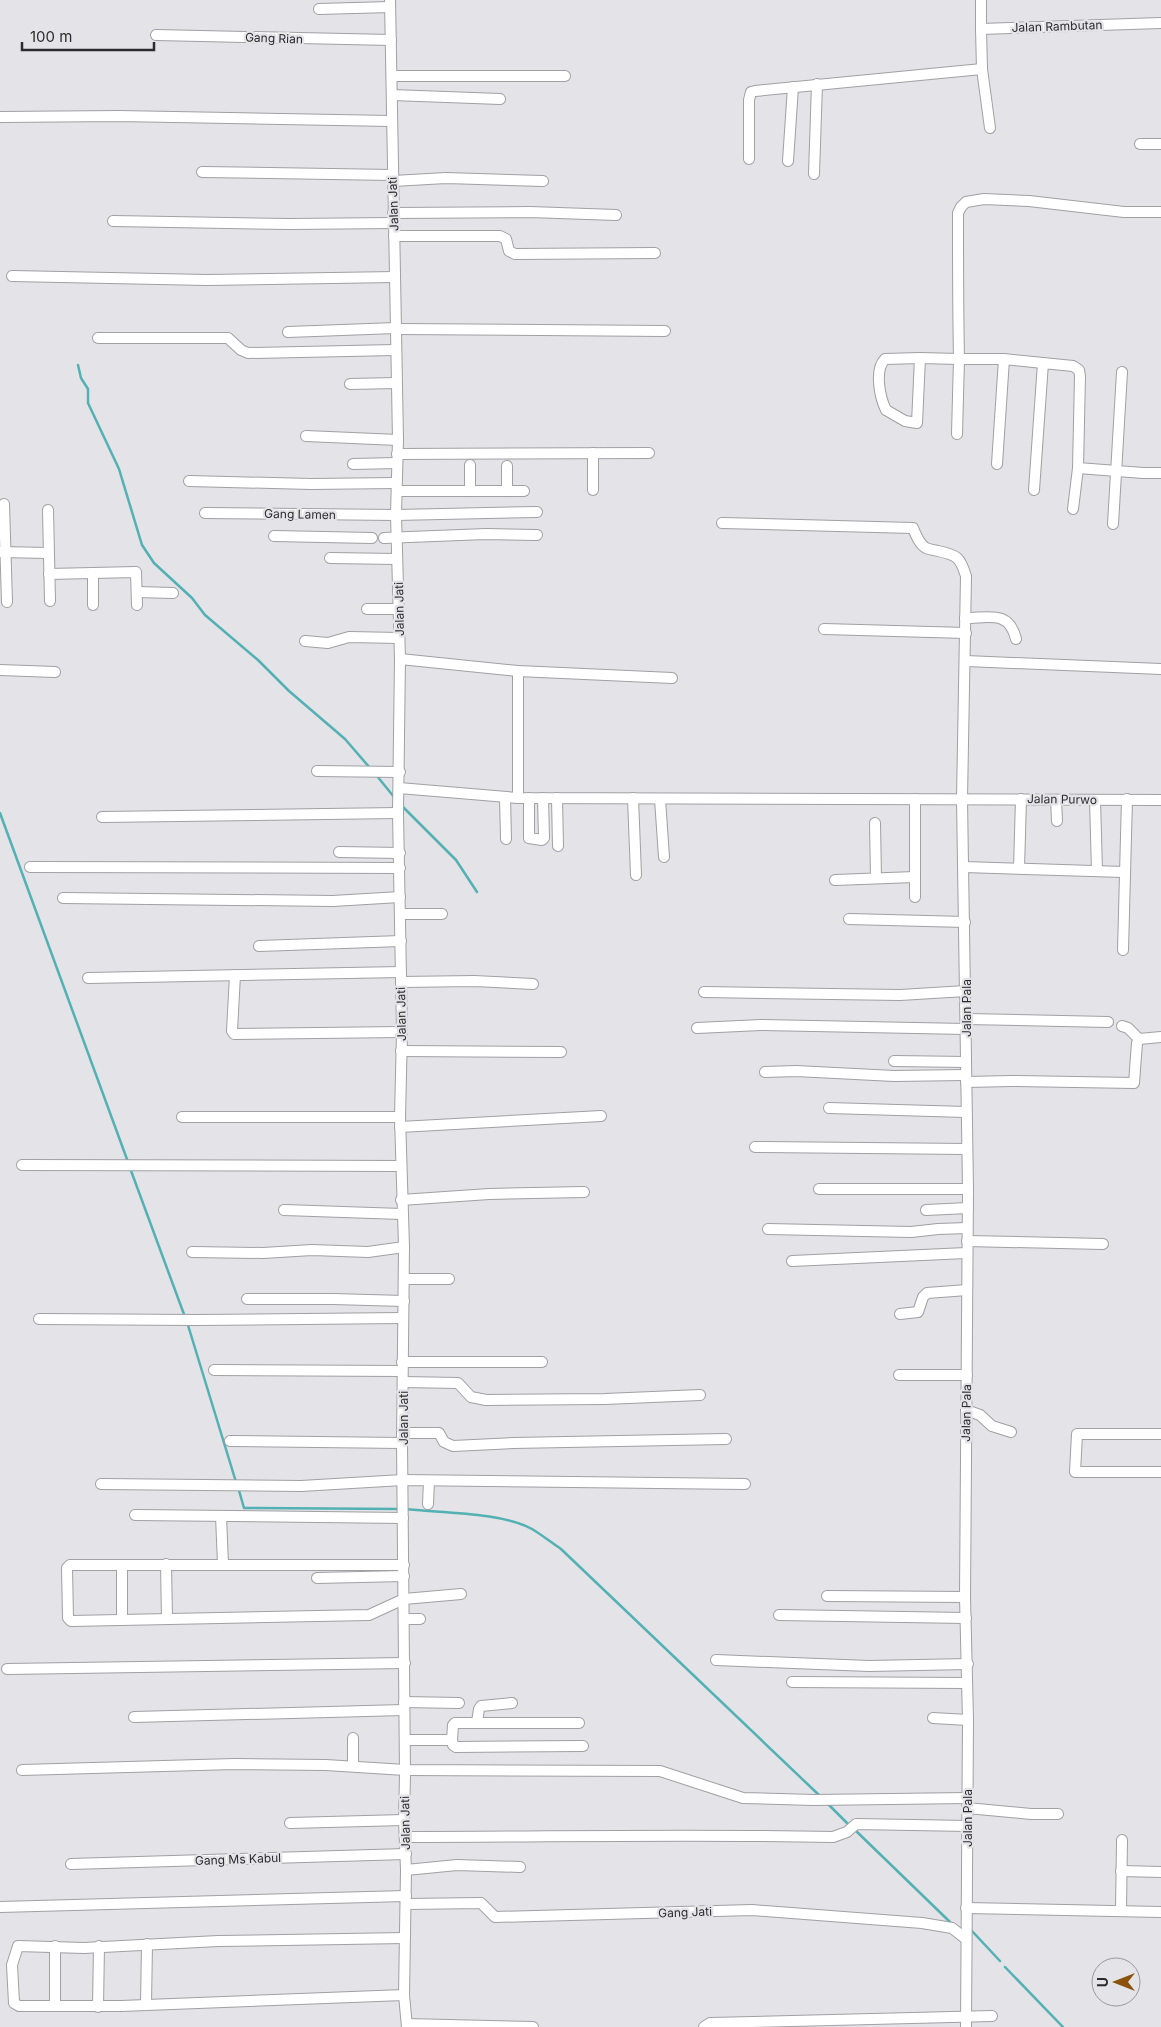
<svg xmlns="http://www.w3.org/2000/svg" width="1161" height="2027" font-family="Inter,sans-serif">
  <style>
    .lines { fill: none; stroke-linecap: round; stroke-linejoin: round }
    .stream { stroke: #53b1b3; stroke-width: 2.5 }
    .street-casing { stroke: #a0a0a5; stroke-width: 12 }
    .street { stroke: #fff; stroke-width: 10 }
    .labels { text-anchor: middle; dominant-baseline: central; stroke-width: 4.5; stroke-linejoin: round; paint-order: stroke }
    .street-label { font-size: 12px; fill: #2c2c2e; stroke: #e3e3e8 }
  </style>
  <rect width="100%" height="100%" fill="#e3e3e8"/>
  <g class="lines">
    <g class="stream">
      <path d="M78,365L81,378L88,389V403L119,469L142,545L154,563L192,598L205,615L258,660L289,691L345,739L370,768"/>
      <path d="M377,776L394,797"/>
      <path d="M401,805L456,860L477,892"/>
      <path d="M0,813L128,1162"/>
      <path d="M130,1168L185,1317"/>
      <path d="M187,1322L236,1482"/>
      <path d="M238,1487L244,1508L399,1509"/>
      <path d="M405,1509C441,1513 501,1512 532,1529C542,1535 552,1543 561,1549L820,1796"/>
      <path d="M827,1803L850,1826"/>
      <path d="M854,1829L950,1922"/>
      <path d="M972,1931L1000,1961"/>
      <path d="M1005,1967L1063,2027"/>
    </g>
    <defs>
      <g id="street">
        <path d="M390,0L398,440L396,515L400,659L398,813L402,1032L400,1117L404,1247L402,1443L405,1775L404,1820L406,1870L404,1995L407,2027"/>
        <path d="M981,0V29L1161,23"/>
        <path d="M319,9L390,7"/>
        <path d="M981,29L982,69L990,128"/>
        <path d="M156,35L391,40"/>
        <path d="M392,76H565"/>
        <path d="M392,95L500,99"/>
        <path d="M0,117L119,116L391,121"/>
        <path d="M1140,144H1161"/>
        <path d="M749,159V100L751,92L755,91L982,69"/>
        <path d="M788,161L793,87"/>
        <path d="M202,172L392,175"/>
        <path d="M814,174L817,84"/>
        <path d="M393,181L446,178L543,181"/>
        <path d="M393,213L530,212L616,215"/>
        <path d="M113,221L289,224L394,223"/>
        <path d="M394,236H500L506,239L509,251L515,254L655,253"/>
        <path d="M12,276L207,280L395,277"/>
        <path d="M396,329L665,331"/>
        <path d="M288,332L396,328"/>
        <path d="M98,338H228L241,350L248,353L395,350"/>
        <path d="M920,358L885,359C874,370 880,398 886,410L905,421L917,423L920,358L959,359C958,310 958,262 958,213L961,207L966,202L984,199L1029,201L1124,212H1161"/>
        <path d="M350,384L396,383"/>
        <path d="M957,434L959,359H1004"/>
        <path d="M306,436L398,440"/>
        <path d="M593,453V490"/>
        <path d="M397,454L649,453"/>
        <path d="M353,464L397,463"/>
        <path d="M997,464L1004,359L1043,363"/>
        <path d="M1078,468L1143,473H1161"/>
        <path d="M189,481L311,484L396,483"/>
        <path d="M1034,490L1043,363L1073,366L1079,370L1080,376L1078,468L1073,509"/>
        <path d="M397,491H524"/>
        <path d="M470,491V465"/>
        <path d="M507,491V466"/>
        <path d="M4,504L7,602"/>
        <path d="M48,510L50,601"/>
        <path d="M205,513L396,515L537,512"/>
        <path d="M722,523L913,528C916,535 919,544 926,548C930,550 935,550 938,551C957,555 960,557 966,576L962,799L968,1189L965,1597L968,1720L966,2027"/>
        <path d="M1113,524L1122,372"/>
        <path d="M274,536L372,538"/>
        <path d="M384,538L486,534L537,535"/>
        <path d="M1,552L48,553"/>
        <path d="M330,558L397,559"/>
        <path d="M93,573V605"/>
        <path d="M49,574L136,572L137,605"/>
        <path d="M137,592L173,593"/>
        <path d="M367,609H398"/>
        <path d="M965,618C989,618 1009,610 1016,639"/>
        <path d="M824,629L966,633"/>
        <path d="M305,641L328,643L349,637L399,638"/>
        <path d="M400,659L518,671L672,678"/>
        <path d="M966,661L1161,669"/>
        <path d="M0,670L55,672"/>
        <path d="M518,671V798"/>
        <path d="M317,771L400,772"/>
        <path d="M399,788L518,798L1161,800"/>
        <path d="M505,797L506,839"/>
        <path d="M529,798V838L542,840L544,838L543,798"/>
        <path d="M557,798L558,846"/>
        <path d="M633,798L636,875"/>
        <path d="M660,799L664,857"/>
        <path d="M915,799V897"/>
        <path d="M1056,800L1057,821"/>
        <path d="M1095,800L1097,871"/>
        <path d="M102,817L398,813"/>
        <path d="M875,823L876,878"/>
        <path d="M339,852L400,853"/>
        <path d="M30,867L400,868"/>
        <path d="M964,867L1124,872"/>
        <path d="M1019,868L1021,799"/>
        <path d="M835,880L915,877"/>
        <path d="M63,898L333,901L400,897"/>
        <path d="M400,914H442"/>
        <path d="M849,919L965,922"/>
        <path d="M259,946L401,941"/>
        <path d="M1123,950L1127,799"/>
        <path d="M235,975L232,1031L234,1034L402,1032"/>
        <path d="M88,978L401,972"/>
        <path d="M401,982L474,981L533,984"/>
        <path d="M704,992L900,995L966,991"/>
        <path d="M967,1019L1108,1022"/>
        <path d="M1122,1026L1128,1028L1139,1039"/>
        <path d="M697,1028L761,1025L966,1029"/>
        <path d="M1139,1039L1161,1037"/>
        <path d="M401,1051L561,1052"/>
        <path d="M894,1061L966,1062"/>
        <path d="M765,1072L796,1071L894,1076L965,1075"/>
        <path d="M966,1082L1011,1081L1134,1083L1137,1043L1139,1039"/>
        <path d="M829,1108L966,1112"/>
        <path d="M182,1117H400"/>
        <path d="M400,1127L601,1116"/>
        <path d="M755,1147L967,1149"/>
        <path d="M22,1165L400,1166"/>
        <path d="M819,1189H968"/>
        <path d="M401,1200L489,1194L584,1192"/>
        <path d="M284,1210L402,1214"/>
        <path d="M926,1210L968,1208"/>
        <path d="M768,1229L911,1232L938,1229L967,1228"/>
        <path d="M967,1241L1103,1244"/>
        <path d="M192,1252L263,1253L312,1250L368,1252L404,1247"/>
        <path d="M792,1261L966,1253"/>
        <path d="M404,1279H449"/>
        <path d="M247,1299H333L404,1301"/>
        <path d="M900,1314L918,1312L923,1297L927,1293L967,1290"/>
        <path d="M39,1319L196,1320L403,1318"/>
        <path d="M402,1362H542"/>
        <path d="M214,1370L402,1371"/>
        <path d="M899,1375H967"/>
        <path d="M403,1382L458,1383L471,1397L486,1400L605,1399L700,1395"/>
        <path d="M966,1410L980,1415L992,1426L1011,1432"/>
        <path d="M402,1433H439L444,1442L453,1446L513,1443L726,1439"/>
        <path d="M1161,1434H1077L1075,1472H1161"/>
        <path d="M230,1441L402,1443"/>
        <path d="M101,1484L301,1486L403,1480L745,1484"/>
        <path d="M428,1504L429,1481"/>
        <path d="M135,1515L403,1518"/>
        <path d="M221,1516L223,1564"/>
        <path d="M166,1564L167,1619"/>
        <path d="M122,1565V1620"/>
        <path d="M404,1565H70L67,1568L68,1618L71,1621L369,1615L404,1599L461,1594"/>
        <path d="M317,1578L404,1576"/>
        <path d="M827,1596L965,1597"/>
        <path d="M779,1615L966,1618"/>
        <path d="M404,1619H420"/>
        <path d="M716,1660L869,1666L968,1664"/>
        <path d="M7,1669L405,1663"/>
        <path d="M792,1682L967,1683"/>
        <path d="M404,1702L459,1703"/>
        <path d="M134,1717L404,1710"/>
        <path d="M933,1718L968,1720"/>
        <path d="M477,1722L479,1709L481,1706L512,1703"/>
        <path d="M405,1740H452L453,1725L455,1723H579"/>
        <path d="M452,1740L453,1745L456,1747L583,1746"/>
        <path d="M353,1766V1738"/>
        <path d="M22,1770L234,1764L326,1765L405,1770L660,1771L743,1798L814,1800L967,1798"/>
        <path d="M967,1808L1031,1814H1058"/>
        <path d="M290,1823L404,1820"/>
        <path d="M405,1837C547,1837 690,1834 833,1837L847,1832L856,1824L968,1826"/>
        <path d="M71,1864L406,1854"/>
        <path d="M406,1870L457,1865L520,1867"/>
        <path d="M1121,1871L1161,1872"/>
        <path d="M406,1904L481,1903L495,1917L752,1910L922,1923L952,1928L966,1939"/>
        <path d="M0,1907L406,1896"/>
        <path d="M966,1908L1161,1912"/>
        <path d="M1121,1911L1122,1840"/>
        <path d="M404,1995L121,2006H19L14,2003L12,1965L18,1946L84,1948L218,1941L405,1938"/>
        <path d="M146,2004L147,1944"/>
        <path d="M55,2005V1946"/>
        <path d="M98,2007L99,1946"/>
        <path d="M407,2024L533,2027"/>
        <path d="M704,2027L710,2023L992,2016"/>
      </g>
    </defs>
    <use href="#street" class="street-casing"/>
    <use href="#street" class="street"/>
  </g>
  <g class="labels">
    <g class="street-label">
      <text transform="translate(1057 26) rotate(-2)">Jalan Rambutan</text>
      <text transform="translate(274 38) rotate(2)">Gang Rian</text>
      <text transform="translate(393 204) rotate(-92)">Jalan Jati</text>
      <text transform="translate(300 514) rotate(1)">Gang Lamen</text>
      <text transform="translate(399 609) rotate(-91)">Jalan Jati</text>
      <text transform="translate(1062 799) rotate(1)">Jalan Purwo</text>
      <text transform="translate(966 1008) rotate(-90)">Jalan Pala</text>
      <text transform="translate(401 1014) rotate(-91)">Jalan Jati</text>
      <text transform="translate(966 1413) rotate(-89)">Jalan Pala</text>
      <text transform="translate(403 1418) rotate(-90)">Jalan Jati</text>
      <text transform="translate(967 1818) rotate(-90)">Jalan Pala</text>
      <text transform="translate(405 1823) rotate(-91)">Jalan Jati</text>
      <text transform="translate(238 1859) rotate(-2)">Gang Ms Kabul</text>
      <text transform="translate(685 1912) rotate(-2)">Gang Jati</text>
    </g>
  </g>
  <g transform="translate(1116 1982) rotate(270)"><circle r="24" fill="#e3e3e8" stroke="#9a9a9e"/>
  <path d="M0-4L9 19L0 12L-9 19Z" fill="#8b520b"/>
  <text y="-8" font-size="14" font-weight="bold" text-anchor="middle" fill="#2c2c2e">U</text>
  </g>
  <path d="M22 42v8h132v-8" fill="none" stroke="#2c2c2e" stroke-width="2.5"/>
  <text x="30" y="42" font-size="15" fill="#2c2c2e" stroke="#e3e3e8" stroke-width="4" paint-order="stroke">100 m</text>
</svg>
